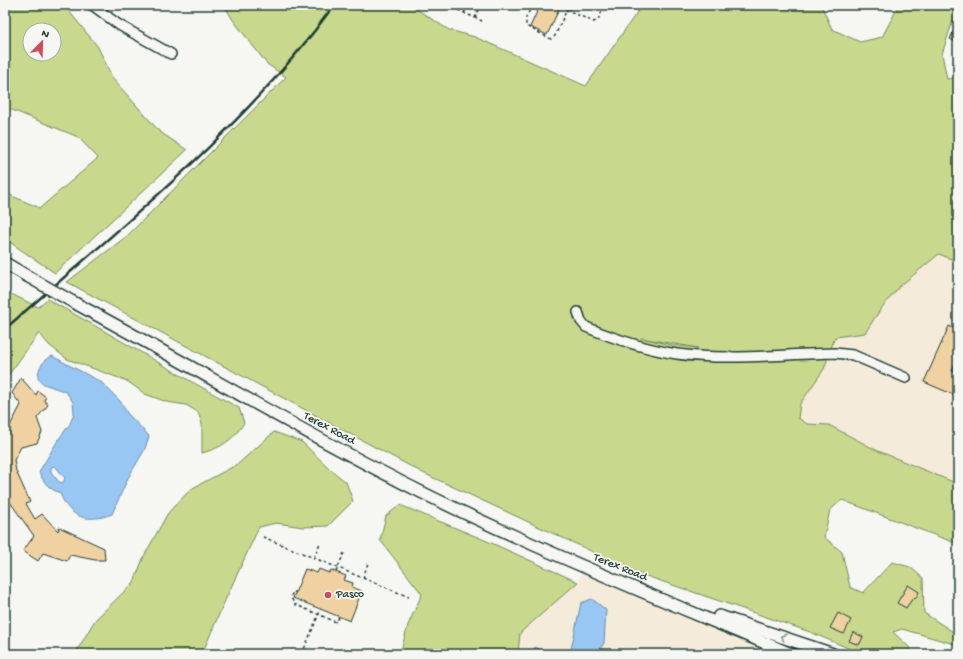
<svg xmlns="http://www.w3.org/2000/svg" width="963" height="659" font-family="'Gochi Hand',sans-serif">
  <style>
    .built { fill: #f4ebda }
    .green { fill: #c8d88c; stroke: #748a60; fill-rule: evenodd }
    .water { fill: #99c7f4; stroke: #6890a7; fill-rule: evenodd }
    .building { fill: #efd1a2; stroke: #1f3d34 }
    .lines { fill: none; stroke-linecap: round; stroke-linejoin: round }
    .minor-casing { stroke: #1f3d34; stroke-width: 12 }
    .major-casing { stroke: #1f3d34; stroke-width: 14 }
    .path { stroke: #1f3d34; stroke-width: 1.5; stroke-dasharray: 3 3; stroke-linecap: butt }
    .minor { stroke: #f6f6f2; stroke-width: 9 }
    .major { stroke: #f6f6f2; stroke-width: 11 }
    .rail { stroke: #1f3d34; stroke-width: 2.5 }
    .major-bridge-casing { stroke: #1f3d34; stroke-width: 14; stroke-linecap: butt }
    .major-bridge { stroke: #f6f6f2; stroke-width: 11 }
    .oneway { stroke: #8a9a93 }
    .poi-dot { fill: #d1495b; stroke: #f6f6f2; stroke-width: 1.5 }
    .labels { text-anchor: middle; dominant-baseline: central; stroke-width: 3.5; stroke-linejoin: round; paint-order: stroke }
    .street-label { font-size: 12px; fill: #1f3d34; stroke: #f6f6f2 }
    .poi-label { font-size: 12px; fill: #1f3d34; stroke: #f6f6f2; text-anchor: start }
  </style>
  <rect width="100%" height="100%" fill="#f6f6f2"/>
  <filter id="ink" filterUnits="userSpaceOnUse"><feTurbulence type="fractalNoise" baseFrequency=".025" numOctaves="2"/><feDisplacementMap in="SourceGraphic" scale="8" xChannelSelector="R" yChannelSelector="G"/><feConvolveMatrix kernelMatrix="1 2 1 2 8 2 1 2 1" color-interpolation-filters="sRGB"/></filter>
  <g filter="url(#ink)">
    <g class="built">
      <path d="M939,254L958,262V484L876,450L830,425L807,424L798,418L800,404L824,369L835,337L865,333L880,310L900,286Z"/>
      <path d="M581,572L776,654H518L520,633L578,582Z"/>
    </g>
    <g class="green">
      <path d="M5,5H64L98,47L113,79L160,132L187,150L55,273L5,239V189L12,196L40,208L98,158L78,137L5,107ZM30,30H54V54H30Z"/>
      <path d="M224,5H410L449,30L475,37L586,86L642,5H821L832,29L860,42L882,37L899,5H958L942,54L947,79L958,77V262L939,254L900,286L880,310L865,333L835,337L824,369L800,404L798,418L807,424L829,425L876,450L958,484V544L842,500L830,510L824,537L842,552L850,587L863,593L892,562L910,567L923,578L924,613L958,635V641L954,644L902,629L893,632L910,648L906,654H862L810,632L617,566L591,551L423,473L67,282L127,236L286,77L267,64L233,20ZM641,338L698,348L672,345Z"/>
      <path d="M5,291L38,307L47,299C112,334 174,373 239,408L244,423C233,440 221,448 202,453V424L198,412L186,405L167,402L145,394L127,381L67,359L49,345L39,333L5,380Z"/>
      <path d="M274,432L302,442L331,470L346,482L353,501L328,526L303,527L276,523L259,527L223,605L202,654H75L95,620L134,582L144,556L168,513L191,489L238,464Z"/>
      <path d="M400,505L487,541L578,582L520,633L518,654H400L408,625L422,594L380,540L386,516Z"/>
    </g>
    <g class="water">
      <path d="M52,356L101,382L121,402L127,413L149,436L145,449L128,478L112,514C89,523 69,519 60,493C49,489 44,483 39,472L58,440L70,424L74,413L73,402L66,392L44,384L38,379C38,367 42,362 52,356ZM55,466L65,478L63,483L59,482L51,472V467Z"/>
      <path d="M592,599L606,610L604,643L597,654H570L581,603Z"/>
      <path d="M535,647L549,654H532Z"/>
    </g>
    <g class="building">
      <path d="M540,5H561L547,35L530,27Z"/>
      <path d="M958,22V43L950,39Z"/>
      <path d="M949,326L958,330V357L952,371L958,373V387L954,395L924,382Z"/>
      <path d="M21,378L36,395L38,391L46,397L44,400L48,405L37,418L42,432L37,443L21,447L14,460L16,471L30,502L26,504L35,519L42,514L58,531L59,527L104,548L105,560H95L70,555L67,561L43,553L38,561L23,551L34,536L5,495V435L21,405L12,393Z"/>
      <path d="M305,569L317,573L319,569L329,573L331,570L346,576L344,580L353,583L352,587L362,591L350,621L293,598Z"/>
      <path d="M908,585L919,592L915,599L913,598L906,608L897,603Z"/>
      <path d="M838,613L851,620L844,634L830,628Z"/>
      <path d="M853,632L863,637L859,645L849,641Z"/>
    </g>
    <g class="lines">
      <defs>
        <g id="minor">
          <path d="M92,5L119,25L171,54"/>
          <path d="M578,312L581,321L586,327C615,339 645,349 677,354C728,361 783,354 835,353L853,355L906,378"/>
        </g>
        <g id="major">
          <path d="M5,263L27,276"/>
          <path d="M73,302C189,364 301,432 419,491C540,551 666,601 791,654"/>
          <path d="M719,616L833,654"/>
        </g>
      </defs>
      <use href="#minor" class="minor-casing"/>
      <use href="#major" class="major-casing"/>
      <g class="path">
        <path d="M447,5L482,21"/>
        <path d="M532,5L526,18V26L551,39L555,36L567,9"/>
        <path d="M560,7L594,22L598,20L605,5"/>
        <path d="M570,10L572,5"/>
        <path d="M464,13L468,5"/>
        <path d="M475,18L481,5"/>
        <path d="M263,537L409,597"/>
        <path d="M314,558L320,543"/>
        <path d="M336,572L344,553"/>
        <path d="M363,578L368,563"/>
        <path d="M296,593L293,591L291,597L294,604L336,622L339,617"/>
        <path d="M212,652L215,654"/>
        <path d="M302,654L321,609"/>
      </g>
      <use href="#minor" class="minor"/>
      <use href="#major" class="major"/>
      <path class="rail" d="M5,329C119,228 244,130 334,5"/>
      <defs>
        <path id="major-bridge" d="M27,276L73,302"/>
      </defs>
      <use href="#major-bridge" class="major-bridge-casing"/>
      <use href="#major-bridge" class="major-bridge"/>
    </g>
    <defs><path id="oneway-chevron" d="M-2-3.5L2.5 0L-2 3.5" fill="none" stroke-width="1.6" stroke-linecap="round" stroke-linejoin="round"/></defs>
    <use class="oneway" href="#oneway-chevron" transform="translate(783 637) rotate(-162)"/>
  </g>
  <circle class="poi-dot" cx="328" cy="595" r="4"/>
  <g class="labels">
    <g class="street-label">
      <text transform="translate(329 429) rotate(28)">Terex Road</text>
      <text transform="translate(620 568) rotate(22)">Terex Road</text>
    </g>
    <g class="poi-label">
      <text x="336" y="595">Pasco</text>
    </g>
  </g>
  <rect width="963" height="659" fill="none" stroke="#f6f6f2" stroke-width="20"/>
  <rect x="10" y="10" width="943" height="639" fill="none" stroke="#1f3d34" stroke-width="1.5" filter="url(#ink)"/>
  <g transform="translate(42 42) rotate(23)"><circle r="19" fill="#f6f6f2" stroke="#a0aca6"/>
  <path d="M0-3L7 15L0 10L-7 15Z" fill="#d1495b"/>
  <text y="-6" font-size="11" font-weight="bold" text-anchor="middle" fill="#1f3d34">N</text>
  </g>
</svg>
